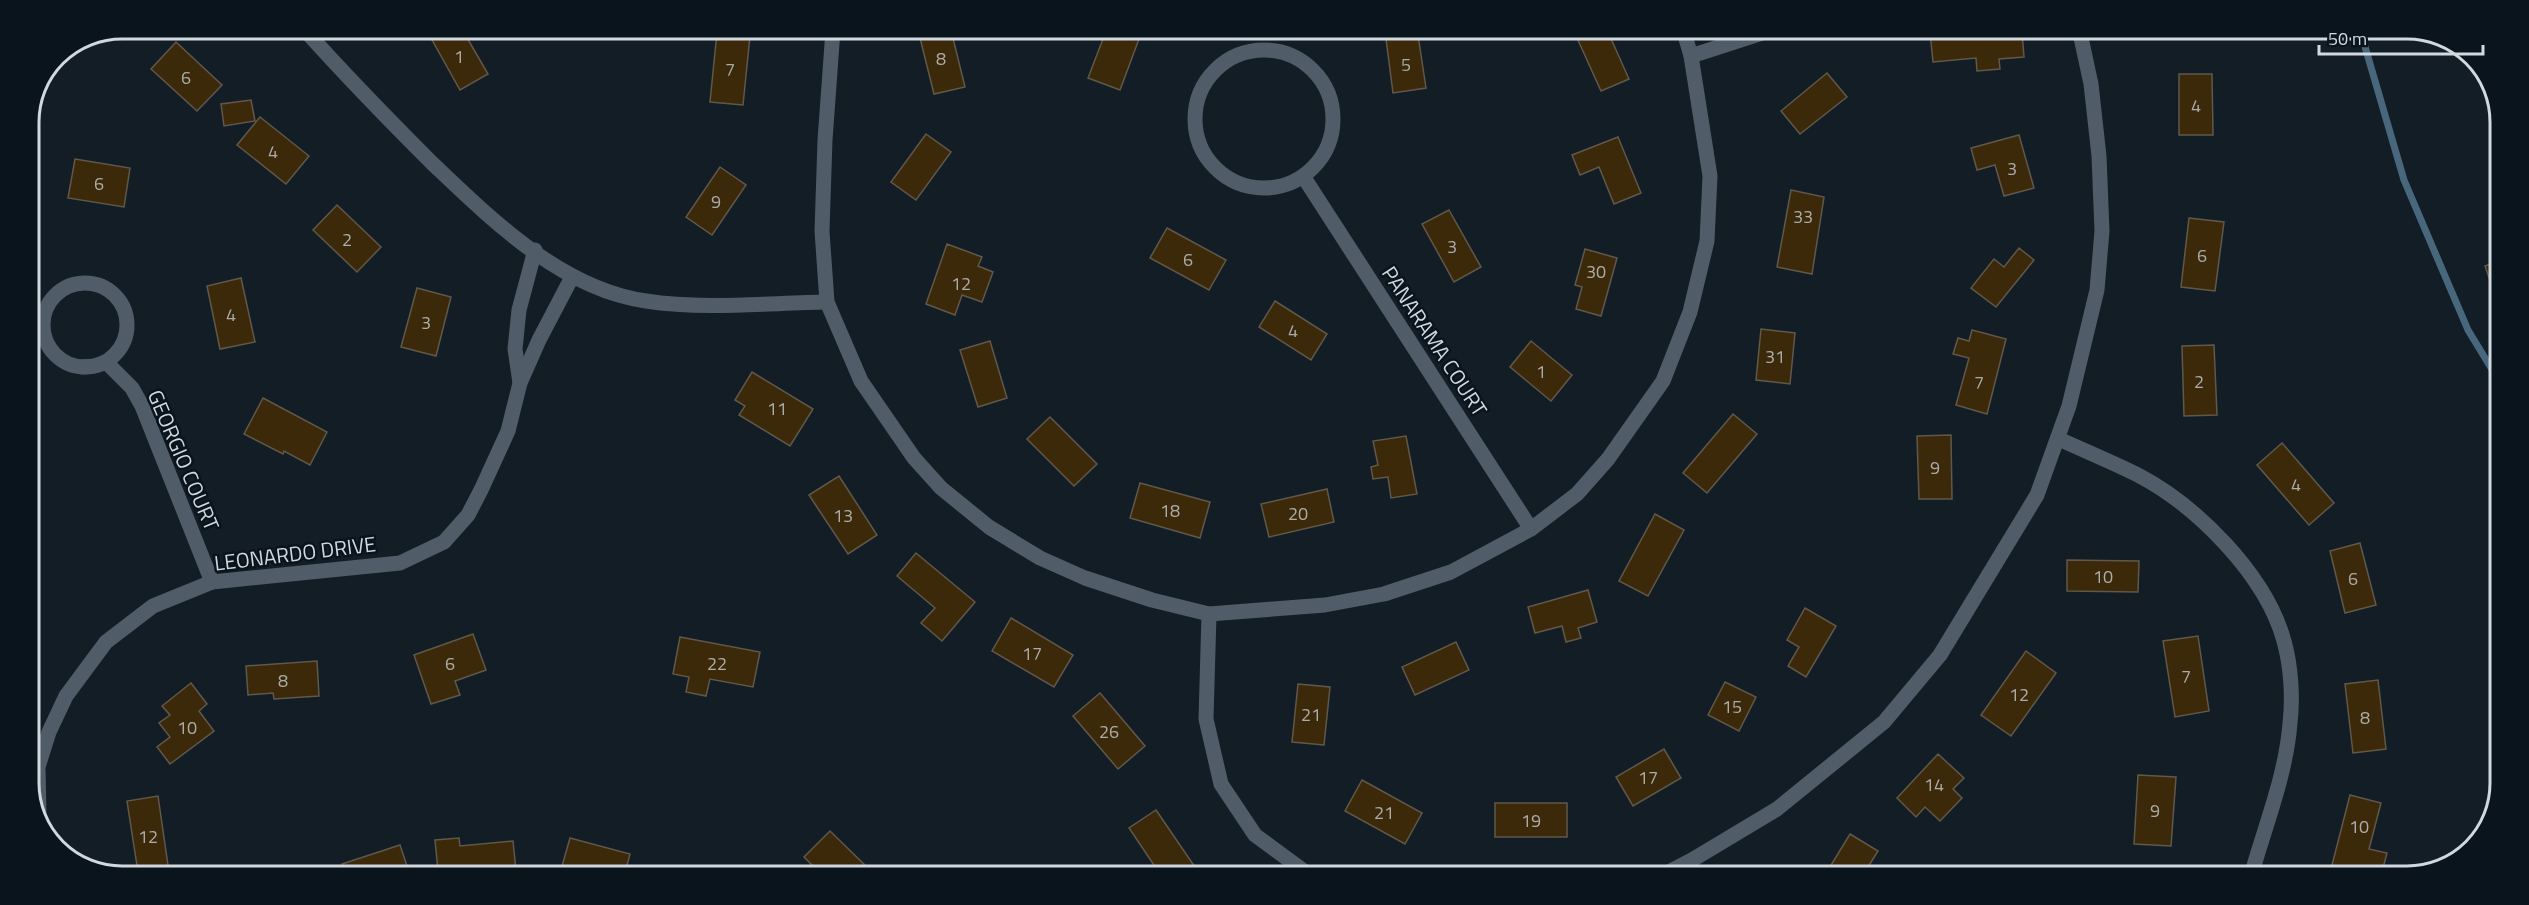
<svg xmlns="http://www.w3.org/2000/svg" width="2529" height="905" font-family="'Titillium Web',sans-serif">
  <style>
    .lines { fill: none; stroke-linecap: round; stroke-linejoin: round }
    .stream { stroke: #48667c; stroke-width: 7 }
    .building { fill: #3b2909; stroke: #60584a; stroke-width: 1.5 }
    .minor { stroke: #505c67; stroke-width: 15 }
    .labels { text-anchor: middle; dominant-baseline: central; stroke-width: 5; stroke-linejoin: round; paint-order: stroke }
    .number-label { font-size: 18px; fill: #acacaa }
    .street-label { font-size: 21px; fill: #d1d8df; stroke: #0a141d }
    .rim { fill: none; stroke: #d1d8df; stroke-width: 3 }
  </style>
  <rect width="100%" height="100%" fill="#131d26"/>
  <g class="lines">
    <path class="stream" d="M2361,33L2404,180L2468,330L2499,381"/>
  </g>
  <g class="building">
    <path d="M447,29H462L488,74L460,90L431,38Z"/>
    <path d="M918,30H951L965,87L934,94Z"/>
    <path d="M1106,31H1142L1120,90L1088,78Z"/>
    <path d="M717,32L750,36L743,105L710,102Z"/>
    <path d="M1592,32H1608L1629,79L1601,91L1577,38Z"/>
    <path d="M1930,32H2022L2024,57L1999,59L2000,69L1977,71L1976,58L1933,62Z"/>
    <path d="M1418,35L1426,88L1393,93L1386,39Z"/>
    <path d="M176,42L222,85L197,111L151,69Z"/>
    <path d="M1827,73L1847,97L1800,134L1781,111Z"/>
    <path d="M2179,74H2212L2213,135H2179Z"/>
    <path d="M251,100L255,121L224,126L221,104Z"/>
    <path d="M260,117L309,156L286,184L237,145Z"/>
    <path d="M926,134L951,152L916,200L891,182Z"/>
    <path d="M2019,135L2034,188L2004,196L1995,165L1977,170L1971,148Z"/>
    <path d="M1618,137L1641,193L1614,204L1599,167L1580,175L1572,155Z"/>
    <path d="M75,159L130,168L124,207L68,198Z"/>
    <path d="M720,167L746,185L712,235L686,217Z"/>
    <path d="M1791,190L1824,197L1812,274L1777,267Z"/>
    <path d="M29,202L35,209L29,214Z"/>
    <path d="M337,205L381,247L357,272L313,230Z"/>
    <path d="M1449,210L1481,267L1454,282L1422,224Z"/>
    <path d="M2189,218L2224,222L2215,291L2181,287Z"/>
    <path d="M1167,228L1226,260L1209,290L1150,258Z"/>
    <path d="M947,244L982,257L978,266L993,272L982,302L962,295L955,315L926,304Z"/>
    <path d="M2019,248L2034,260L1996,307L1971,288L1994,259L2004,267Z"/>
    <path d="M1585,249L1617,258L1601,316L1576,309L1582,287L1575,285Z"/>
    <path d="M2499,261V306L2485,266Z"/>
    <path d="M241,278L255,342L220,349L207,286Z"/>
    <path d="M417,288L451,297L436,356L401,347Z"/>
    <path d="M1275,301L1327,334L1311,360L1259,327Z"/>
    <path d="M1761,329L1795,333L1790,384L1756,380Z"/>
    <path d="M1972,330L2006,339L1987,414L1956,405L1969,358L1953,354L1958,338L1969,341Z"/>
    <path d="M990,341L1007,398L978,407L960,350Z"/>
    <path d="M1531,341L1572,375L1551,401L1510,367Z"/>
    <path d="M2214,345L2217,415L2184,416L2182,346Z"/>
    <path d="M752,372L813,409L790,446L739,415L745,406L735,400Z"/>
    <path d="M263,398L327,432L310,465L284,451L283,454L244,434Z"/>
    <path d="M1733,414L1757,434L1707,493L1683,473Z"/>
    <path d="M1050,417L1097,464L1074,486L1027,439Z"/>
    <path d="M1951,435L1952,499H1919L1917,436Z"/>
    <path d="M1406,436L1417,494L1391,498L1388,477L1373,479L1371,467L1378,465L1373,441Z"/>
    <path d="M2282,443L2334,503L2309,525L2257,465Z"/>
    <path d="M839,476L877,535L848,554L809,495Z"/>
    <path d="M1140,483L1210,502L1200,538L1130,518Z"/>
    <path d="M1327,489L1334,522L1269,537L1261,504Z"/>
    <path d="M1655,514L1684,530L1648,596L1619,581Z"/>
    <path d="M2360,543L2376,605L2345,613L2330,551Z"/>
    <path d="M916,553L975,602L942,641L921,623L935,608L897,576Z"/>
    <path d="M2067,560L2139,561L2138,592L2067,591Z"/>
    <path d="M29,585L37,591L29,604Z"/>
    <path d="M1588,590L1597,622L1578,628L1581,638L1566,642L1562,626L1535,633L1528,607Z"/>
    <path d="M1805,608L1836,626L1806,677L1788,666L1799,647L1787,640Z"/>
    <path d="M1011,618L1073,655L1054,687L992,651Z"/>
    <path d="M473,634L486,670L455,681L460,695L431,704L414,655Z"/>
    <path d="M2198,636L2209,711L2175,717L2163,641Z"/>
    <path d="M680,637L760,652L753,687L710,679L706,696L686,692L689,677L673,674Z"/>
    <path d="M1456,642L1469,670L1415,695L1402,667Z"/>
    <path d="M2026,651L2056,673L2011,736L1981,715Z"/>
    <path d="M317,661L319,696L274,699L273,693L248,695L246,666Z"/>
    <path d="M2378,680L2386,749L2353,753L2345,684Z"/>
    <path d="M1725,682L1756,697L1739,731L1708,715Z"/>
    <path d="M191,683L207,704L199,711L214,731L170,764L157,747L170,737L159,723L170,715L162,706Z"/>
    <path d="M1298,684L1330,687L1324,745L1292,742Z"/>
    <path d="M1100,693L1145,746L1118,769L1073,716Z"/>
    <path d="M1664,749L1681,778L1633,806L1616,777Z"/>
    <path d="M1938,754L1964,778L1953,789L1962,798L1940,821L1925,807L1916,817L1897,798Z"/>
    <path d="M2138,775L2176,777L2171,846L2134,844Z"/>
    <path d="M1362,780L1422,813L1405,844L1345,811Z"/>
    <path d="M2350,795L2381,803L2369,849L2387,853L2382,872L2371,870L2369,876H2360L2331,869Z"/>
    <path d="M158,796L169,872H138L127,801Z"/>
    <rect x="1495" y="803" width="72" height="34"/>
    <path d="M1156,810L1199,873L1198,874H1160L1129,828Z"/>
    <path d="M830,831L873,873H820L804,857Z"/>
    <path d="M1850,834L1878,851L1863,875H1825Z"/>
    <path d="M459,838L460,846L513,841L516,870L484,872H467V869L438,871L435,840Z"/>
    <path d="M570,838L630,854L625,873H560Z"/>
    <path d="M400,845L409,872H345L342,864Z"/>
  </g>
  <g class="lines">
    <g class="minor">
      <path d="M304,29C345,75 388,119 432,163C491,219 561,289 646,301C704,310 767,303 827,302"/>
      <path d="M833,30L825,140L822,231L827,302L861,381L914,458L941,488L989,527L1040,558L1085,578L1152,600L1209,614L1325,605L1384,594L1451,572L1531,529L1577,494L1608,459L1663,381L1690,312L1707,241L1710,176L1691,56L1684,32"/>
      <circle cx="1264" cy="119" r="69"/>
      <path d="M1691,56L1765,32"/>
      <path d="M1303,176L1531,529"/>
      <circle cx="85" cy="325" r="42"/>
      <path d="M82,367L94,366L106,362L132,388L142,406L212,582"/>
      <path d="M520,383L515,349L519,310L535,250"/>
      <path d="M2059,439C2085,451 2112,462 2138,475C2197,506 2266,575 2284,641C2291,666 2293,697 2290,723C2286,775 2265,826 2251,876"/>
      <path d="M1209,614L1206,719L1221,784L1255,835L1308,874"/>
      <path d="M39,816L38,767L49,732L66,696L106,642L153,606L212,582L400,563L444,542L468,515L481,490L508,431L520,383L539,340L572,277"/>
      <path d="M1663,875L1692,860L1777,809L1884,722L1940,655L2037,495L2069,406L2097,290L2102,231L2099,156L2091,84L2080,33"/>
    </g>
  </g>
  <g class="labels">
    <g class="number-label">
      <text x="459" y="56">1</text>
      <text x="941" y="58">8</text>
      <text x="1406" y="64">5</text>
      <text x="730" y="69">7</text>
      <text x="186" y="77">6</text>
      <text x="2196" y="105">4</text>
      <text x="273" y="151">4</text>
      <text x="2012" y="168">3</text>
      <text x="99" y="183">6</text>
      <text x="716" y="201">9</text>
      <text x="1803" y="216">33</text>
      <text x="347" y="239">2</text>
      <text x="1452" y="246">3</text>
      <text x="2202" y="255">6</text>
      <text x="1188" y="259">6</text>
      <text x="1596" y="271">30</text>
      <text x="961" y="283">12</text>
      <text x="231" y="314">4</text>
      <text x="426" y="322">3</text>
      <text x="1293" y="330">4</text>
      <text x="1775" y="356">31</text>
      <text x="1541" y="371">1</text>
      <text x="2199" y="381">2</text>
      <text x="1979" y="382">7</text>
      <text x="777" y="408">11</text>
      <text x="1935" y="467">9</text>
      <text x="2296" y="484">4</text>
      <text x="1170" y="510">18</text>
      <text x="1298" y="513">20</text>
      <text x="843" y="515">13</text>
      <text x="2103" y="576">10</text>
      <text x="2353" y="578">6</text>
      <text x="1032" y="653">17</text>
      <text x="450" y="663">6</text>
      <text x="717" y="663">22</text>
      <text x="2186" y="676">7</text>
      <text x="283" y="680">8</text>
      <text x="2019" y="694">12</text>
      <text x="1732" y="706">15</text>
      <text x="1311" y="714">21</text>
      <text x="2365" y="717">8</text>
      <text x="187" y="727">10</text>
      <text x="1109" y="731">26</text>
      <text x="1648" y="777">17</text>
      <text x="1934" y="784">14</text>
      <text x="2155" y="810">9</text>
      <text x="1384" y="812">21</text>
      <text x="1531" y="820">19</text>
      <text x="2359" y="826">10</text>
      <text x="148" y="836">12</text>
    </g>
    <g class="street-label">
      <text transform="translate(1435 341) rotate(57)">PANARAMA COURT</text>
      <text transform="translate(184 460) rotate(67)">GEORGIO COURT</text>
      <text transform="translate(295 553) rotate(-7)">LEONARDO DRIVE</text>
    </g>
  </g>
  <path d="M0 0H2529V905H0ZM122 39H2407A83 83 0 0 1 2490 122V783A83 83 0 0 1 2407 866H122A83 83 0 0 1 39 783V122A83 83 0 0 1 122 39Z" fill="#0a141d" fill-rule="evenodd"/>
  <path class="rim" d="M122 39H2407A83 83 0 0 1 2490 122V783A83 83 0 0 1 2407 866H122A83 83 0 0 1 39 783V122A83 83 0 0 1 122 39Z"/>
  <path d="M2319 45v9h164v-9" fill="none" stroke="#d1d8df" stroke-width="3"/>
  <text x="2328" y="45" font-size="18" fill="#d1d8df" stroke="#0a141d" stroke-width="4.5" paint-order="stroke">50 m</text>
</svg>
